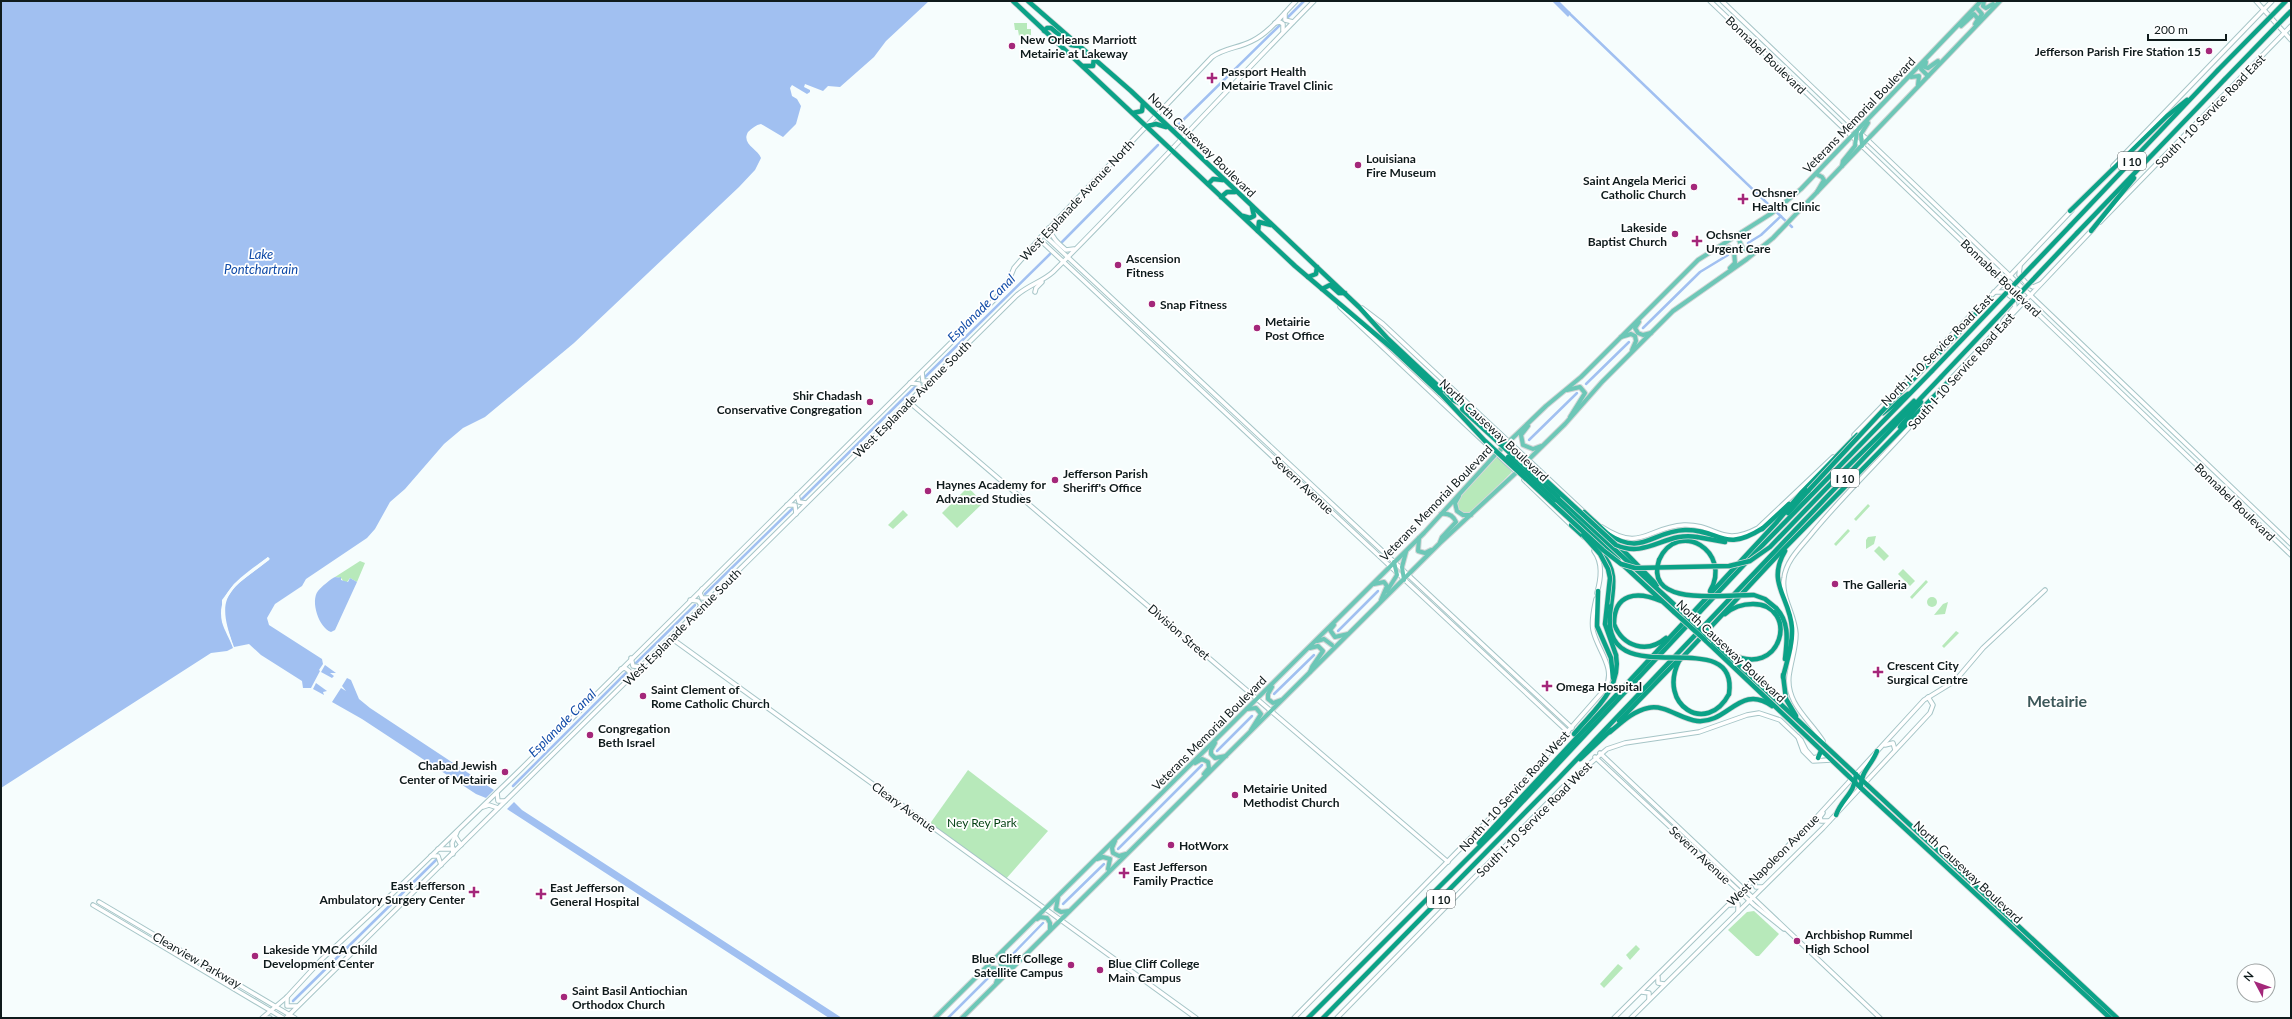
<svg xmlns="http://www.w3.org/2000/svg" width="2292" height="1019" font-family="Lato,sans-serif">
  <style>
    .green { fill: #b7e9ba }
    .water { fill: #a1c0f1 }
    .pier { fill: #f6fdfd }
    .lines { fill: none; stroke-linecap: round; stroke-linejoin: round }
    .canal { stroke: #a1c0f1; stroke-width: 2.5 }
    .secondary-casing { stroke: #a6c5c7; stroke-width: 5.5 }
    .primary-casing { stroke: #d4d6d6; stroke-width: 6 }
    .highway-casing { stroke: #d4d6d6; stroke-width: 6 }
    .secondary { stroke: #fff; stroke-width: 3.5 }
    .primary { stroke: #6dc7b7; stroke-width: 4 }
    .highway { stroke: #0ba287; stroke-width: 4.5 }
    .highway-bridge-casing { stroke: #d4d6d6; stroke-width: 6; stroke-linecap: butt }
    .highway-bridge { stroke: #0ba287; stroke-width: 4.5 }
    .poi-dot { fill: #a4277a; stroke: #fff; stroke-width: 1.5 }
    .labels { text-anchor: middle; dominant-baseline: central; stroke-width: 3.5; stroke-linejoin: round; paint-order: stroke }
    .shield { fill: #fff; stroke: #575f60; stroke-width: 1 }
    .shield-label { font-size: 11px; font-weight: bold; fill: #0f1b1c }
    .poi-label { font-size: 12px; font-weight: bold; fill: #0f1b1c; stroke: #fff; text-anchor: start }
    .street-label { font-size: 12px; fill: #0f1b1c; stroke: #fff }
    .park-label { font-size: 12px; fill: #013f10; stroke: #fff }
    .water-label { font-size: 13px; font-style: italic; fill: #114ca8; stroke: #fff }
    .district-label { font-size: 16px; font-weight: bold; fill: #3c585a; stroke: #fff }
  </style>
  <rect width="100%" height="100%" fill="#f6fdfd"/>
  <g class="green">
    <path d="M1014,23H1027V29H1031V35L1019,36L1018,30H1015Z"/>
    <path d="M1497,457L1512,472L1469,514H1466L1457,510V499Z"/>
    <path d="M968,487L983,503L957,528L942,513Z"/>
    <path d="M1868,504L1870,506L1856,521L1854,519Z"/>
    <path d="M903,510L908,515L893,529L888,525Z"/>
    <path d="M1848,529L1850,531L1836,546L1834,544Z"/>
    <path d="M1876,536L1874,544L1866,549V540L1868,537Z"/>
    <path d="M1879,546L1889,556L1884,561L1874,551Z"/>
    <path d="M360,561L365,563L357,582L350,578L347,582H344L341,578L335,577Z"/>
    <path d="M1903,569L1915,581L1910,586L1898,574Z"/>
    <path d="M1926,580L1928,582L1912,599L1910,597Z"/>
    <circle cx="1932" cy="602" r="5"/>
    <path d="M1948,602L1945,614L1934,615L1943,604Z"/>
    <path d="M1956,631L1959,633L1944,648L1942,646Z"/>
    <path d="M968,770L1048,831L1005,880L929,825Z"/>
    <path d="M1754,911L1779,934L1759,956H1756L1728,930L1747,912Z"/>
    <path d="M1636,945L1640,949L1630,960L1626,955Z"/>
    <path d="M1618,964L1623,968L1604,988L1600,984Z"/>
  </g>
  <g class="water">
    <path d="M1,1H929L886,41L874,57L840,87L828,86L823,91L805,84L804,87L810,90V92L807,94L792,85L790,88L792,96L797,99L801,106L796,124L783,137L761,124C756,125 752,128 748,132C741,144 758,149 761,158L755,170L739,187L574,343L485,417L463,428L444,444L405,489L390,502L375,529L367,538L306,579L302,586L275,604L267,618L269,625L322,659L323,664L319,670L320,671L311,688H303L302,681L261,655L249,644L234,647C214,594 229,591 269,560L268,557C247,573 215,591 222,622C224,630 230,639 233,648L227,651L211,653L1,788Z"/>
    <path d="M1552,1H1559L1571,13L1568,17Z"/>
    <path d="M341,577V580L348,582L350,578L357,582L335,630L331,632C319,628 310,601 318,591C321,587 332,578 335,577C337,577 339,578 341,577Z"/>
    <path d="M325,665L336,673H330L334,676L332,678L321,672Z"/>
    <path d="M347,678L351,680L359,699L370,708L494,790L486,798L476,794L362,719L332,702L341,688L346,691L342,686Z"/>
    <path d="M316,683L327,691L323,692L324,695L313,689Z"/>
    <path d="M514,802L522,810L842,1018H829L507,809Z"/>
  </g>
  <path class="pier" d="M268,557L270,559L236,585L225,601V621L234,649L222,621V600L234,584Z"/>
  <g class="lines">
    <g class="canal">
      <path d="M1568,12L1792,227"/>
      <path d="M1287,18L1304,1"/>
      <path d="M1175,128L1280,25"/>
      <path d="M1062,242L1158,145"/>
      <path d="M1748,243L1761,235L1781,216"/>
      <path d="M1643,328L1700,272L1728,255"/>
      <path d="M925,377L1050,254"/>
      <path d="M1586,384L1629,342"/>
      <path d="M1529,440L1577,393"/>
      <path d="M802,499L915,387"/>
      <path d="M705,594L792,509"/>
      <path d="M1338,631L1378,591"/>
      <path d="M636,663L695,605"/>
      <path d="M1274,694L1314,655"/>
      <path d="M1217,751L1252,716"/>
      <path d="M513,786L626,673"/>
      <path d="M1118,849L1202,765"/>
      <path d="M1063,904L1104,864"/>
      <path d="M1006,961L1043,923"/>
      <path d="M293,1001L436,860"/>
      <path d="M948,1018L992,974"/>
    </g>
    <defs>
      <g id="secondary">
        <path d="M1710,1L2291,555"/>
        <path d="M1722,1L2291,544"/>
        <path d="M2256,1L2291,40"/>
        <path d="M1285,13V20L1293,22"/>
        <path d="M1275,23L1280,22L1283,24V31"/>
        <path d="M2113,166L2272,1"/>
        <path d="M2100,222L2291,26"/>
        <path d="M1049,228C1052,238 1058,243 1066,250L1074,249"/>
        <path d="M1043,234L1572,728"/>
        <path d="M1039,239L1568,732"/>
        <path d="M2020,266L2019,275L2027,284L2033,287L2040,284"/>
        <path d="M1035,292L1036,288L1042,282"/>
        <path d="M1994,292H2005L2014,299L2015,307L2003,321"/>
        <path d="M1988,299L2072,210"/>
        <path d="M1340,307L1515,471"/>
        <path d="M1362,308L1383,324L1584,512"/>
        <path d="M922,372L923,381H930"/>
        <path d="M910,383L919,384V392"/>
        <path d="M1947,383L2093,229"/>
        <path d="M909,402L1448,862"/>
        <path d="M1854,435L1972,314"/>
        <path d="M1524,480L1573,527"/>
        <path d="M797,495L799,502L806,503"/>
        <path d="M787,505H795L796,514"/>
        <path d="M1602,527C1642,553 1647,527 1684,525C1717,524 1721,548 1758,528L1833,457"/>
        <path d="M1594,551C1603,563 1601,578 1597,593"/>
        <path d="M702,589L700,593L702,598H710"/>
        <path d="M690,600L698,601L701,605L699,609"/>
        <path d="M671,638L1196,1018"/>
        <path d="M631,658L633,666L641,667"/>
        <path d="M621,669L625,668L629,671L630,678"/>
        <path d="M1798,737L1803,751L1813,761L1831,760"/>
        <path d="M1823,741C1810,720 1786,704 1789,676C1791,661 1796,648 1796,634C1795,614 1781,597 1784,578C1786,560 1802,546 1813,532C1852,485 1897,444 1936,397"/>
        <path d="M1885,745L1893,743L1895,750"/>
        <path d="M1600,753L1880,1018"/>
        <path d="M1595,757L1754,905L1784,929"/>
        <path d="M497,793L498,801H505"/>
        <path d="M483,807L489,805L498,808"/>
        <path d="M1823,813L1820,817L1821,821H1829"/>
        <path d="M455,836L461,845"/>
        <path d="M438,849H454"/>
        <path d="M453,854L452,843L457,832"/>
        <path d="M431,856H438L441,865"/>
        <path d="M1755,879L1754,883L1756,887H1763"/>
        <path d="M99,902L295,1018"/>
        <path d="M93,905L283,1018"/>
        <path d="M1730,905L1738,904V912"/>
        <path d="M1658,977V983L1664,984"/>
        <path d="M1642,992L1649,993V999"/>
        <path d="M287,997V1006H297"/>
        <path d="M262,1018L287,997L321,960L393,893L522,768L996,298L1009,280L1014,268L1039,239L1212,57C1224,48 1239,48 1252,41C1269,33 1283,14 1296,1"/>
        <path d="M267,1018H270"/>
        <path d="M286,1018L1016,296C1028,285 1042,282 1053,272C1142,183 1226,90 1314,1"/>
        <path d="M1294,1018L1504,804L1605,689C1617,668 1597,650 1593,630C1591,619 1594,609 1596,599"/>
        <path d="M1337,1018L1565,785L1607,749L1625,743L1699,732L1747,715L1759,713L1780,720L1801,740L1806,750L1813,758L1826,755"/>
        <path d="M1614,1018L1814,820L1924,700L1955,681L1983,648L2045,590"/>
        <path d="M1631,1018L1823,828L1930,713L1933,705L1928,697"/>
      </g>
      <g id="primary">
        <path d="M1984,1L1983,6L1986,8L1993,4"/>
        <path d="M1976,7L1982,14L1978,20"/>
        <path d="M1961,26L1974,14L1978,19L1975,24"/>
        <path d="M1926,62L1925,67L1928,68L1938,61"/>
        <path d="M1925,63L1921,69L1928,76"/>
        <path d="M1911,77L1919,76L1918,85"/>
        <path d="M1862,146L1861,134L1868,123"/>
        <path d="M1842,166L1843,161L1855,146L1857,131"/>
        <path d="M1816,174L1822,177L1824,180L1817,192"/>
        <path d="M1744,233L1739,240L1742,247L1748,251L1759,248"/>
        <path d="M1719,248L1729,247L1734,251L1735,263L1730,268"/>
        <path d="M1639,322L1635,328L1638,333L1643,335L1651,333"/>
        <path d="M1621,337L1631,334L1635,336L1636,341L1632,350"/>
        <path d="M1567,390L1580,387L1585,393L1570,417"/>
        <path d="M1528,426L1521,435L1523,445L1533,449L1541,446"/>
        <path d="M1525,463L1565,424L1602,382L1673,311L1747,259L1773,238L2000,1"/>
        <path d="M1459,496L1455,503L1457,511L1463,515H1471"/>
        <path d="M1419,538L1418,551L1425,553L1431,550"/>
        <path d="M1440,542L1442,537L1456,522C1453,515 1448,513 1441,514"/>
        <path d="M1404,580L1402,567L1406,552"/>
        <path d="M1374,584L1384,582L1387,586L1381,600"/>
        <path d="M1387,591L1397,575L1394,562"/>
        <path d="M1334,625L1330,630L1335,637L1348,634"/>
        <path d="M1317,641L1324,639L1332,645"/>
        <path d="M1310,648L1318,646L1323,651L1312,667L1310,672"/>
        <path d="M1272,687L1268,694V699L1273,703L1281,700"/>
        <path d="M1247,709L1256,708L1261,714L1251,730"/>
        <path d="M1215,743L1211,750V754L1215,758L1226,756"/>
        <path d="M1195,763L1202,759L1208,762L1209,768L1204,774"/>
        <path d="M1115,841L1112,848L1113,853L1119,856L1126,854"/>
        <path d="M1097,859L1103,857L1110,859L1108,869"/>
        <path d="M1058,897L1056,909L1061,912L1069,911"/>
        <path d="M1037,919L1040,917L1047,918L1050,923V930"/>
        <path d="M1003,952L1000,960L1001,965L1005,967L1013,966"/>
        <path d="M983,971L993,968L997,969L999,975L996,983"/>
        <path d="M935,1018L1424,533L1496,454L1546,406L1581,377L1698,260L1772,213L1801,189L1981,1"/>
        <path d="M962,1018L1440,543L1519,470"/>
      </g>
      <g id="highway">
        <path d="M1013,1L1295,266L1394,350L1441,394"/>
        <path d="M1028,1L1131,91L1359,307L1388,339L1453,400"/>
        <path d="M1044,31L1047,28H1051L1071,45L1077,46"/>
        <path d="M1083,66H1093L1094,58"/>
        <path d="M1133,113L1142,111L1143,103"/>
        <path d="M1147,126L1156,124L1166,127"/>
        <path d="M1208,184L1213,179L1223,180"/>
        <path d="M1221,197L1227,192H1235"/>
        <path d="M2070,211L2167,116L2187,100"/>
        <path d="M1243,216L1250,218L1254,216L1252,207"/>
        <path d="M2070,226L2218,70"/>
        <path d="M1258,231L1259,222L1271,225"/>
        <path d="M2091,231L2134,178"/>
        <path d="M2077,233L2225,79"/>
        <path d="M1308,277L1316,274L1317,267"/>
        <path d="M1322,289L1330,285L1339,293H1345"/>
        <path d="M1958,334L1990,297"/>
        <path d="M1883,413L1908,394"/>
        <path d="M1900,427L1921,402"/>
        <path d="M1842,472L1914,401"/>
        <path d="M1558,497L1678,608"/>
        <path d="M1555,500L1618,560"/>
        <path d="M1584,512L1610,536"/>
        <path d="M1788,513L1809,490"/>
        <path d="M1571,525L1584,537"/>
        <path d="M1762,529L1789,504"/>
        <path d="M1608,534C1642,557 1652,531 1685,530C1721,529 1722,554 1763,528"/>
        <path d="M1697,537L1725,542"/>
        <path d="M1619,546L1657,585"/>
        <path d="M1600,552C1617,568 1614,585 1611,606"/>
        <path d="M1659,560C1678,518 1733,552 1710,591"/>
        <path d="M1623,565L1674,612"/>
        <path d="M1598,591L1597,626L1611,658L1613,678"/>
        <path d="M1661,601C1637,591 1614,593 1614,624C1623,647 1647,654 1666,638"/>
        <path d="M1776,608C1790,623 1787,640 1785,659"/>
        <path d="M1725,614C1733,607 1742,604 1753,604C1800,604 1783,682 1729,653"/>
        <path d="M1705,640L1861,788L2110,1018"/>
        <path d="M1713,641L2117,1018"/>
        <path d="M1783,675L1786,699L1796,716"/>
        <path d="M1783,677C1787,661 1793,644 1792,628C1790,597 1766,583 1785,551"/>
        <path d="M1729,694C1707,736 1657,705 1679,661L1778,555L1948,382"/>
        <path d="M1619,721L1679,659"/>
        <path d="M1610,732C1621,723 1633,711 1648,708C1665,704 1680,719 1697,721C1728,724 1740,683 1772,706"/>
        <path d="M1574,734C1593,711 1622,689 1616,655"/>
        <path d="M1818,758L1821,751"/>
        <path d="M1580,759L1611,730"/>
        <path d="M1861,788C1860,772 1872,765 1877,751"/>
        <path d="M1836,815C1842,798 1855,794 1856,774"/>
        <path d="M1479,843L1776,523L1802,492L1857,435"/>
        <path d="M1308,1018L1497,829L1755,553L1932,371"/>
        <path d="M1323,1018L1558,779L1941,377"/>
      </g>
    </defs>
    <use href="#secondary" class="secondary-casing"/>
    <use href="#primary" class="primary-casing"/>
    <use href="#highway" class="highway-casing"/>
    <use href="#secondary" class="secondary"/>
    <use href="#primary" class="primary"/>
    <use href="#highway" class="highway"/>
    <defs>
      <g id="highway-bridge">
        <path d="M2218,70L2286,1"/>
        <path d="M2225,79L2291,11"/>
        <path d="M1932,371L2070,226"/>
        <path d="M1941,377L2077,233"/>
        <path d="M1441,394L1485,441L1603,550L1621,564L1635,568L1729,566L1750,561L1770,547L1842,472"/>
        <path d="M1453,400L1463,405L1484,423L1616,545C1647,559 1666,531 1697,537"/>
        <path d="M1462,409L1558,497"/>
        <path d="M1508,457L1555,500"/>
        <path d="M1809,490L1887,406L1958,334"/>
        <path d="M1583,535L1600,554L1608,569L1610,578L1605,624L1616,655"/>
        <path d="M1659,560C1643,609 1729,594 1754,595L1765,599L1776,608"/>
        <path d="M1611,606C1594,702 1740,618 1729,694"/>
        <path d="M1678,608L1713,641"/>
        <path d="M1674,612L1705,640"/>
      </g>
    </defs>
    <use href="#highway-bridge" class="highway-bridge-casing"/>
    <use href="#highway-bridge" class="highway-bridge"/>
  </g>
  <g class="poi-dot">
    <circle cx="1012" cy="46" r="4"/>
    <circle cx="2209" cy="51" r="4"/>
    <path d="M1210 72h4v4h4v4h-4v4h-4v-4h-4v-4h4z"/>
    <circle cx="1358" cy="165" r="4"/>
    <circle cx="1694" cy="187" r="4"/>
    <path d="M1741 193h4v4h4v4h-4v4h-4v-4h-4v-4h4z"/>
    <circle cx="1675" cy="234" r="4"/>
    <path d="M1695 235h4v4h4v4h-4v4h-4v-4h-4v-4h4z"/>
    <circle cx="1118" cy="265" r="4"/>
    <circle cx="1152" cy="304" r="4"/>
    <circle cx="1257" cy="328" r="4"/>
    <circle cx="870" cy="402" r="4"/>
    <circle cx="1055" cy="480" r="4"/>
    <circle cx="928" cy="491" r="4"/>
    <circle cx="1835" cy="584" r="4"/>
    <path d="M1876 666h4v4h4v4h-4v4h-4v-4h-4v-4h4z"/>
    <path d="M1545 680h4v4h4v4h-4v4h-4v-4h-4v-4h4z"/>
    <circle cx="643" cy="696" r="4"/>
    <circle cx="590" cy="735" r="4"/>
    <circle cx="505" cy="772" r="4"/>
    <circle cx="1235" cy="795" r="4"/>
    <circle cx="1171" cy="845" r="4"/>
    <path d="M1122 867h4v4h4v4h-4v4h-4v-4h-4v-4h4z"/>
    <path d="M472 886h4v4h4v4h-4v4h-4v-4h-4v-4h4z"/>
    <path d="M539 888h4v4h4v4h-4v4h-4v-4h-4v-4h4z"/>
    <circle cx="1797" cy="941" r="4"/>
    <circle cx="255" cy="956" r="4"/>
    <circle cx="1071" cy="965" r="4"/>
    <circle cx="1100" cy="970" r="4"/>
    <circle cx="564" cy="997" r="4"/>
  </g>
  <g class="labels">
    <g class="shield">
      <rect x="2118" y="152" width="28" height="18" rx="3"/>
      <rect x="1831" y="469" width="28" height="18" rx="3"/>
      <rect x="1427" y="890" width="28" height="18" rx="3"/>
    </g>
    <g class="shield-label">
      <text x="2132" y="161">I 10</text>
      <text x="1845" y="478">I 10</text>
      <text x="1441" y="899">I 10</text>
    </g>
    <g class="poi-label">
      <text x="1020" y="39">New Orleans Marriott<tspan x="1020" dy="14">Metairie at Lakeway</tspan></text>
      <text x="2201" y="51" text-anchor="end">Jefferson Parish Fire Station 15</text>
      <text x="1221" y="71">Passport Health<tspan x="1221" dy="14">Metairie Travel Clinic</tspan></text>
      <text x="1366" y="158">Louisiana<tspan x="1366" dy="14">Fire Museum</tspan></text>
      <text x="1686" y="180" text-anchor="end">Saint Angela Merici<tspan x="1686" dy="14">Catholic Church</tspan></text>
      <text x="1752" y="192">Ochsner<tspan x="1752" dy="14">Health Clinic</tspan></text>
      <text x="1667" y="227" text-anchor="end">Lakeside<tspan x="1667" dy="14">Baptist Church</tspan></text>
      <text x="1706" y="234">Ochsner<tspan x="1706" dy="14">Urgent Care</tspan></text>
      <text x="1126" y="258">Ascension<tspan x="1126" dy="14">Fitness</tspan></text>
      <text x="1160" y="304">Snap Fitness</text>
      <text x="1265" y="321">Metairie<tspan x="1265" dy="14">Post Office</tspan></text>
      <text x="862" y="395" text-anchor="end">Shir Chadash<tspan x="862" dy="14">Conservative Congregation</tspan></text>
      <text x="1063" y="473">Jefferson Parish<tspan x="1063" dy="14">Sheriff's Office</tspan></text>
      <text x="936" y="484">Haynes Academy for<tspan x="936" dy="14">Advanced Studies</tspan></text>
      <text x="1843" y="584">The Galleria</text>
      <text x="1887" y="665">Crescent City<tspan x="1887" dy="14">Surgical Centre</tspan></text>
      <text x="1556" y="686">Omega Hospital</text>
      <text x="651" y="689">Saint Clement of<tspan x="651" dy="14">Rome Catholic Church</tspan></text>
      <text x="598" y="728">Congregation<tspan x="598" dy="14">Beth Israel</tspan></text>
      <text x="497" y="765" text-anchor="end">Chabad Jewish<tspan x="497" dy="14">Center of Metairie</tspan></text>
      <text x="1243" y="788">Metairie United<tspan x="1243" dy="14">Methodist Church</tspan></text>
      <text x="1179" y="845">HotWorx</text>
      <text x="1133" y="866">East Jefferson<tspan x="1133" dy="14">Family Practice</tspan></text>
      <text x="465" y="885" text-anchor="end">East Jefferson<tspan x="465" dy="14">Ambulatory Surgery Center</tspan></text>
      <text x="550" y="887">East Jefferson<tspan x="550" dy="14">General Hospital</tspan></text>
      <text x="1805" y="934">Archbishop Rummel<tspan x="1805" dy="14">High School</tspan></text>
      <text x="263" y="949">Lakeside YMCA Child<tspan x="263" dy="14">Development Center</tspan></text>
      <text x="1063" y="958" text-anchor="end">Blue Cliff College<tspan x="1063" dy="14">Satellite Campus</tspan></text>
      <text x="1108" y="963">Blue Cliff College<tspan x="1108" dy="14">Main Campus</tspan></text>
      <text x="572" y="990">Saint Basil Antiochian<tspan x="572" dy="14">Orthodox Church</tspan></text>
    </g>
    <g class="street-label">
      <text transform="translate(1766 55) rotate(44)">Bonnabel Boulevard</text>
      <text transform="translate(2210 111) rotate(-46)">South I-10 Service Road East</text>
      <text transform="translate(1859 115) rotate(-46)">Veterans Memorial Boulevard</text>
      <text transform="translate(1202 145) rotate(44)">North Causeway Boulevard</text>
      <text transform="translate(1077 200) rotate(-47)">West Esplanade Avenue North</text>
      <text transform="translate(2001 278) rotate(44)">Bonnabel Boulevard</text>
      <text transform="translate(1937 350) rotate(-45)">North I-10 Service Road East</text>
      <text transform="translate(1961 371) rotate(-48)">South I-10 Service Road East</text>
      <text transform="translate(912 399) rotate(-45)">West Esplanade Avenue South</text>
      <text transform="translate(1494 430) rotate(43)">North Causeway Boulevard</text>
      <text transform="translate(1303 485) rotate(43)">Severn Avenue</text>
      <text transform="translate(2235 502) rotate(44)">Bonnabel Boulevard</text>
      <text transform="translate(1436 503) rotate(-46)">Veterans Memorial Boulevard</text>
      <text transform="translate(682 627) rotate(-45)">West Esplanade Avenue South</text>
      <text transform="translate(1179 632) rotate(41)">Division Street</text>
      <text transform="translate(1731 651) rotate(43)">North Causeway Boulevard</text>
      <text transform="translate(1209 733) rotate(-45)">Veterans Memorial Boulevard</text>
      <text transform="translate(1514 791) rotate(-48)">North I-10 Service Road West</text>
      <text transform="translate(904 807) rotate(36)">Cleary Avenue</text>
      <text transform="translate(1534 819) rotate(-45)">South I-10 Service Road West</text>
      <text transform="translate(1700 855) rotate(43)">Severn Avenue</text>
      <text transform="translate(1773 860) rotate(-45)">West Napoleon Avenue</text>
      <text transform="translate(1968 872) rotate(43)">North Causeway Boulevard</text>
      <text transform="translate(197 960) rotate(30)">Clearview Parkway</text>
    </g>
    <g class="park-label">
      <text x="982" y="822">Ney Rey Park</text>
    </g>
    <g class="water-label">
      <text x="261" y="254">Lake<tspan x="261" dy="15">Pontchartrain</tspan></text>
      <text transform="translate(981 308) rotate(-45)">Esplanade Canal</text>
      <text transform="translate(562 723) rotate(-45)">Esplanade Canal</text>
    </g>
    <g class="district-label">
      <text x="2057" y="700">Metairie</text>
    </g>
  </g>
  <rect width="2292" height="1019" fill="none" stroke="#0f1b1c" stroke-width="4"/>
  <g transform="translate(2256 983) rotate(311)"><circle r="19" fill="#ffffff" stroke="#9fa4a4"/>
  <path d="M0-3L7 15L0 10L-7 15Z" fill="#a4277a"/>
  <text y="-6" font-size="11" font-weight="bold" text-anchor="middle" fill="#0f1b1c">N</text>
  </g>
  <path d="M2148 34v6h78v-6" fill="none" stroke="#0f1b1c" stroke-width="2"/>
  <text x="2154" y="34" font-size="12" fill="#0f1b1c" stroke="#ffffff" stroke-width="3" paint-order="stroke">200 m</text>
</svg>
